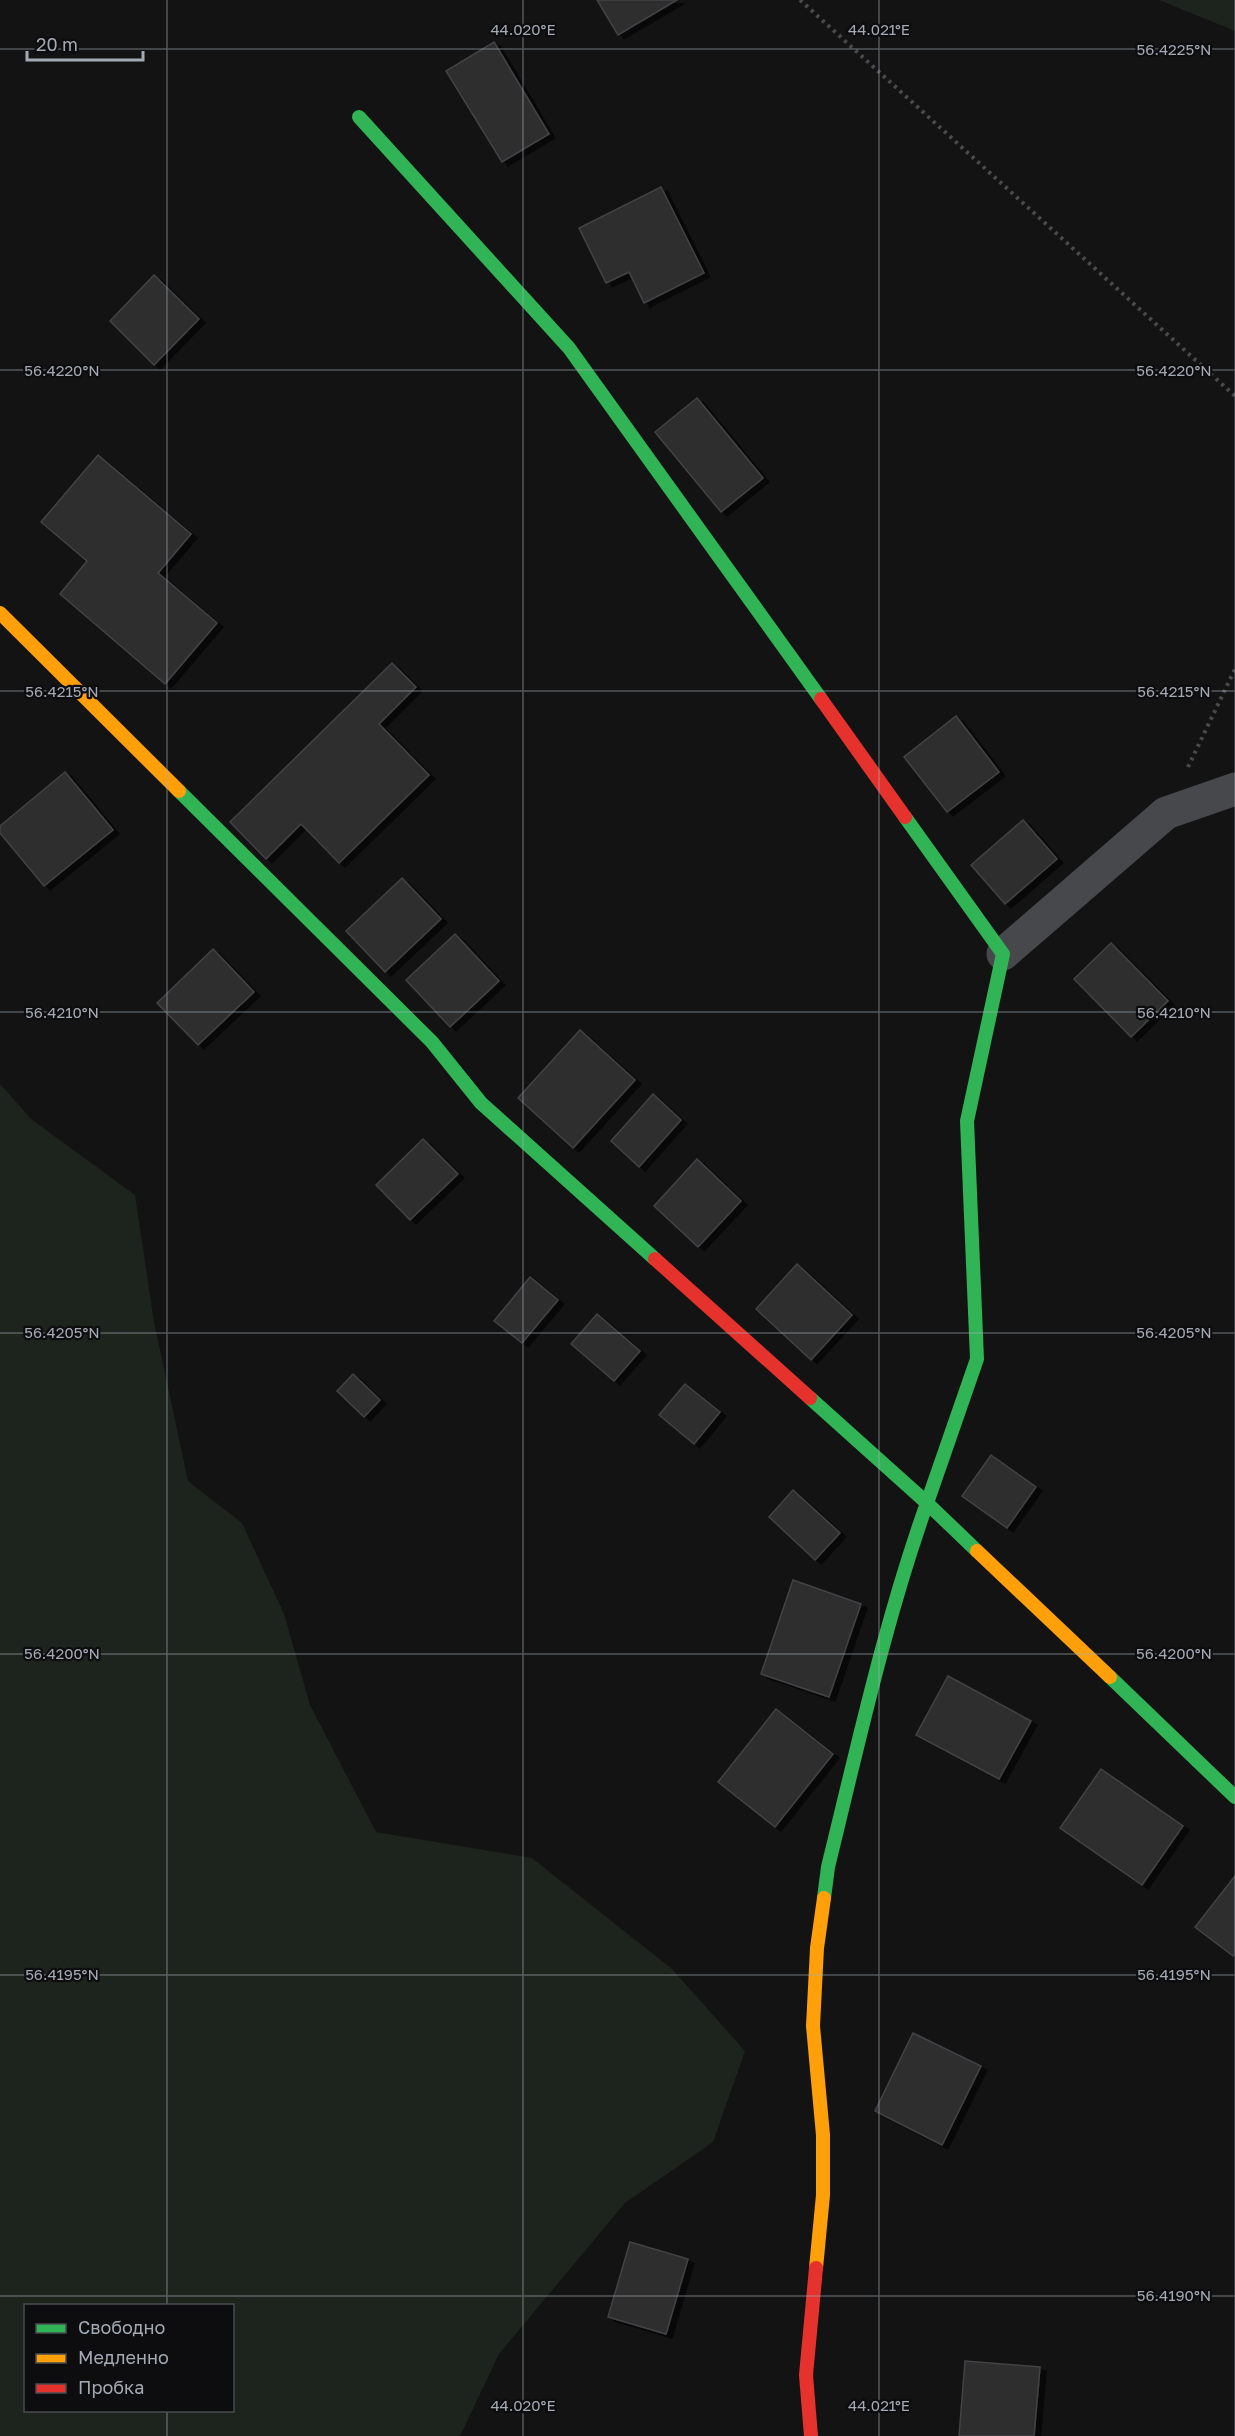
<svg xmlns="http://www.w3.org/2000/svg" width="1235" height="2436" font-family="'Golos Text',sans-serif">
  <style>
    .green { fill: #1d231d; fill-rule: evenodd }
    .building { fill: #2d2d2e; stroke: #424346; stroke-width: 1.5; filter: url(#shadow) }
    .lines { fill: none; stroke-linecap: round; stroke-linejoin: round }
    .path { stroke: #494a4d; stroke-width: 4; stroke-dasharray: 3 4.5; stroke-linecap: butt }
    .street { stroke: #47484b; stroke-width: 33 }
    .fast { stroke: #30b455; stroke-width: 14 }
    .slow { stroke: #ff9f0a; stroke-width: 14 }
    .jam { stroke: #e5322d; stroke-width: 14 }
    .ticks { fill: none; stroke: #a4aab4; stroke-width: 1.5; stroke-opacity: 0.45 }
    .ticks-label { font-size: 15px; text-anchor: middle; fill: #a4aab4; stroke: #0d0d0f; stroke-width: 4.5; stroke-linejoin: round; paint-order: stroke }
  </style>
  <defs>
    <filter id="shadow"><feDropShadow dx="6" dy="4" stdDeviation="0" flood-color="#0009"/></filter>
  </defs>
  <rect width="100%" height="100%" fill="#131313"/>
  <g class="green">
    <path d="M1159,0H1235V31Z"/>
    <path d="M0,1084L31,1119L135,1195L154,1322L188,1481L242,1523L284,1614L310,1705L376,1832L532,1858L672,1969L745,2051L713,2142L625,2203L499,2354L460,2436H0ZM26,2306H232V2410H26Z"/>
  </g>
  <g class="building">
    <path d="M597,0H677L618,35Z"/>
    <path d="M494,42L549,134L502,162L446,71Z"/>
    <path d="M661,187L704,273L644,303L629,272L606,283L579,228Z"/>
    <path d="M154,275L199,319L154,365L110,321Z"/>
    <path d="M697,398L763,478L721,512L655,432Z"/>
    <path d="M98,455L191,534L158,573L217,623L165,684L60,594L87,561L41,522Z"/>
    <path d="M392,663L416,687L379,724L429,775L339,863L301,824L266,859L230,822Z"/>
    <path d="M956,716L999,772L947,812L904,757Z"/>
    <path d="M65,772L113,830L44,886L0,833V826Z"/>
    <path d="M1023,820L1057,859L1005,904L971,865Z"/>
    <path d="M402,878L441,919L385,972L346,931Z"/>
    <path d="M455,934L499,981L450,1027L406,980Z"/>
    <path d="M1111,943L1168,1001L1131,1037L1074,979Z"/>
    <path d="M213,949L254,992L198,1045L157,1003Z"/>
    <path d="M580,1030L635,1080L573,1148L518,1098Z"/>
    <path d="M653,1094L681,1120L639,1167L611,1141Z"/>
    <path d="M423,1139L458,1174L410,1220L376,1185Z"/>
    <path d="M697,1159L741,1201L698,1247L654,1206Z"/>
    <path d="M797,1264L852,1315L811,1360L756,1309Z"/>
    <path d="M530,1277L558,1300L522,1343L494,1321Z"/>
    <path d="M597,1314L640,1351L614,1381L571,1344Z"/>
    <path d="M353,1374L380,1400L364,1417L337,1391Z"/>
    <path d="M685,1384L720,1412L694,1444L659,1415Z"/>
    <path d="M991,1455L1036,1487L1007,1528L962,1496Z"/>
    <path d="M793,1490L840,1533L815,1560L769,1517Z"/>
    <path d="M793,1580L861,1604L829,1697L761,1674Z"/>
    <path d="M948,1676L1031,1721L999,1779L916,1735Z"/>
    <path d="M776,1709L833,1754L775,1827L718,1782Z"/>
    <path d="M1101,1769L1183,1826L1142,1885L1060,1828Z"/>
    <path d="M1235,1876V1953L1233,1956L1195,1927Z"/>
    <path d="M913,2033L981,2066L942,2145L875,2111Z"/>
    <path d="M630,2242L688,2259L666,2334L608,2317Z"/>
    <path d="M965,2361L1040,2367L1034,2436H959Z"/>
  </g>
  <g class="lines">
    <g class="path">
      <path d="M800,0L1235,396"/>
      <path d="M1188,767L1235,669"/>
    </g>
    <path class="street" d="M1003,954L1166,813L1235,789"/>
    <g class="fast">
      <path d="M359,117L569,348L821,699"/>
      <path d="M179,791L432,1042L481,1103L655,1259"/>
      <path d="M905,817L1003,954L967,1121L977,1359L927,1503L977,1551"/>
      <path d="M810,1398L927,1503C885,1621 858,1745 828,1867L824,1898"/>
      <path d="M1110,1677L1235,1797"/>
    </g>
    <g class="slow">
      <path d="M0,613L179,791"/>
      <path d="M977,1551L1110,1677"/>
      <path d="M816,2268L823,2195V2135L813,2026L817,1948L824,1898"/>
    </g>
    <g class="jam">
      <path d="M821,699L905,817"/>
      <path d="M655,1259L810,1398"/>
      <path d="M811,2436L806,2375L816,2268"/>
    </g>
  </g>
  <path class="ticks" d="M167,0V2306M523,0V2436M879,0V2436M1235,0V2436M0,49H1235M0,370H1235M0,691H1235M0,1012H1235M0,1333H1235M0,1654H1235M0,1975H1235M0,2296H1235M167,2410V2436"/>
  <g class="ticks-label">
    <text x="523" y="35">44.020°E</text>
    <text x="879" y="35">44.021°E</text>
    <text x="1174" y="55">56.4225°N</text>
    <text x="62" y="376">56.4220°N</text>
    <text x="1174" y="376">56.4220°N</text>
    <text x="62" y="697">56.4215°N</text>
    <text x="1174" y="697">56.4215°N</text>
    <text x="62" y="1018">56.4210°N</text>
    <text x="1174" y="1018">56.4210°N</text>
    <text x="62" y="1338">56.4205°N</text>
    <text x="1174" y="1338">56.4205°N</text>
    <text x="62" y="1659">56.4200°N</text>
    <text x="1174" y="1659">56.4200°N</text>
    <text x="62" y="1980">56.4195°N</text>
    <text x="1174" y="1980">56.4195°N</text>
    <text x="1174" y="2301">56.4190°N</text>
    <text x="523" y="2411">44.020°E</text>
    <text x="879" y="2411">44.021°E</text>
  </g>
  <rect x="24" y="2304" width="210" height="108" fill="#0d0d0f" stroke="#494c51" stroke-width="1.5"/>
  <rect x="36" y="2324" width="30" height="9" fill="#30b455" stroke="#494c51" stroke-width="1.5"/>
  <text x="78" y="2334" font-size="18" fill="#a4aab4">Свободно</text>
  <rect x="36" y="2354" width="30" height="9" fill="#ff9f0a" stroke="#494c51" stroke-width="1.5"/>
  <text x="78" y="2364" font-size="18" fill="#a4aab4">Медленно</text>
  <rect x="36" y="2384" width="30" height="9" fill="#e5322d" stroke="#494c51" stroke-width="1.5"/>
  <text x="78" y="2394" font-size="18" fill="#a4aab4">Пробка</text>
  <path d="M27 51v9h116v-9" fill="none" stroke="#a4aab4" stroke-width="3"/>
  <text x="36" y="51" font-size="18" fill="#a4aab4" stroke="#0d0d0f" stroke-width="4.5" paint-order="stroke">20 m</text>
</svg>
